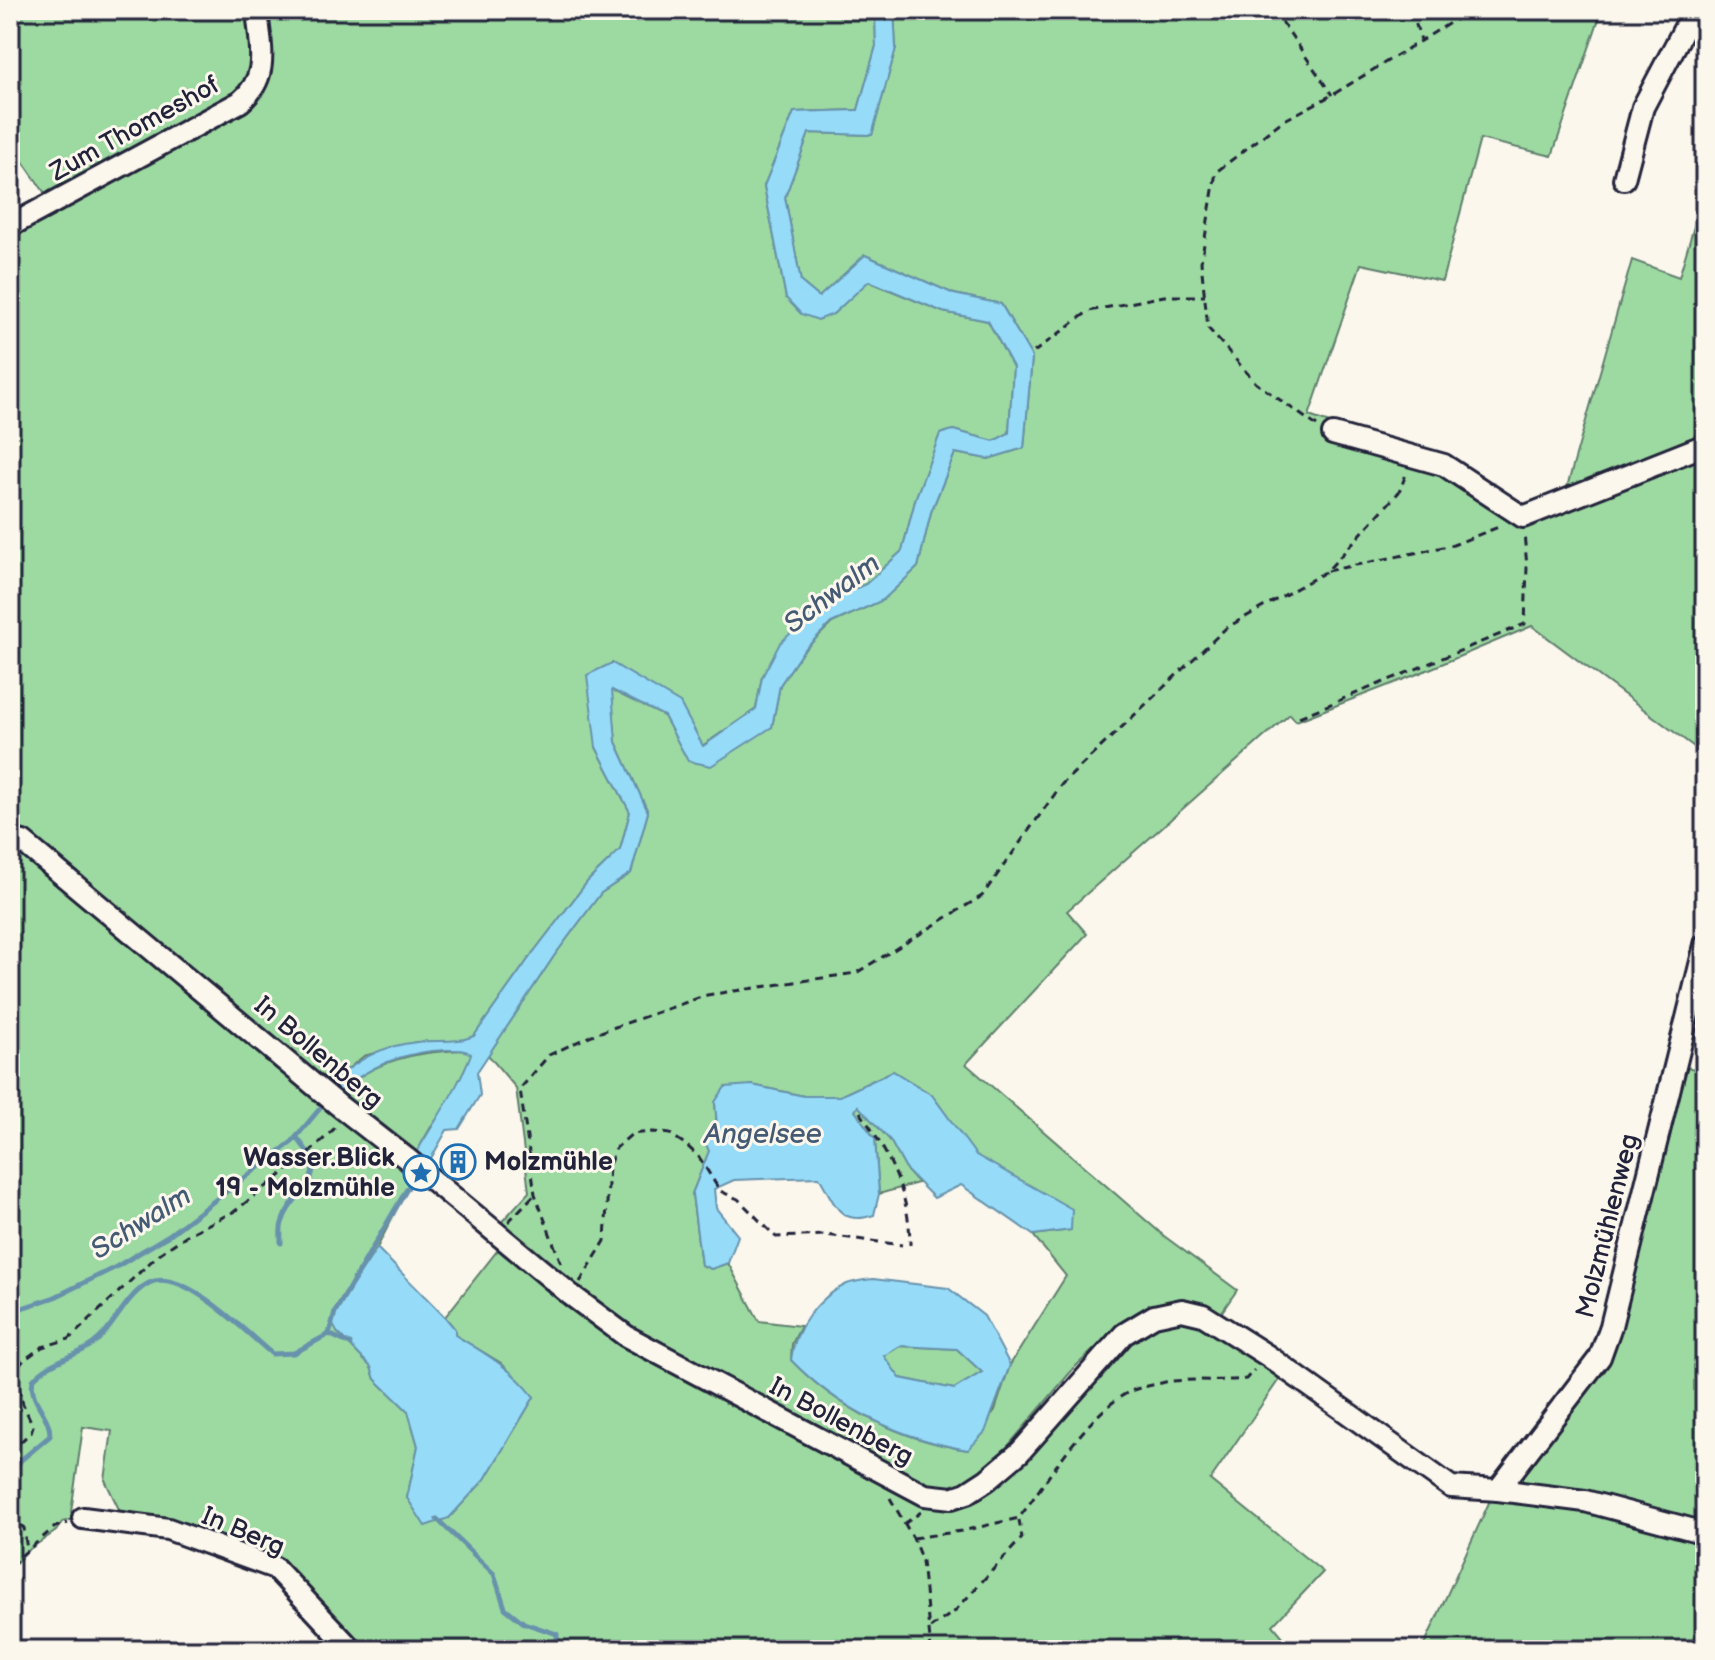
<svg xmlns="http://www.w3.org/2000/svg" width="1715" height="1660" font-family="'Balsamiq Sans',sans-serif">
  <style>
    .green { fill: #9ddaa1; stroke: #607e6e; stroke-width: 2; fill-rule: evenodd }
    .water { fill: #96dcf8; stroke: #6892ac; stroke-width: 2; fill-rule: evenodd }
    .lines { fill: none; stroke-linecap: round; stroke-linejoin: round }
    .stream { stroke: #6892ac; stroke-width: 5 }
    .minor-casing { stroke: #22223b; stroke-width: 26 }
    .path { stroke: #22223b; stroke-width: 3; stroke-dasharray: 8 6; stroke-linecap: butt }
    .minor { stroke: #fbf7ec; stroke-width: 20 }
    .labels { text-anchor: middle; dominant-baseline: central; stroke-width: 6; stroke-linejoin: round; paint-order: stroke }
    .street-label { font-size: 26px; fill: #22223b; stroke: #fbf7ec }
    .poi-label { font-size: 26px; font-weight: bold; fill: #22223b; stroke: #fbf7ec; text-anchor: end }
    .water-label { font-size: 28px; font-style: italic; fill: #455a74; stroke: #fbf7ec }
  </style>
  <rect width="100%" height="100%" fill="#fbf7ec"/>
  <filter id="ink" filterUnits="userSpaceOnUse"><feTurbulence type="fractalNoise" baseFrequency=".0125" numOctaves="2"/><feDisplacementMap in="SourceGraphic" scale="16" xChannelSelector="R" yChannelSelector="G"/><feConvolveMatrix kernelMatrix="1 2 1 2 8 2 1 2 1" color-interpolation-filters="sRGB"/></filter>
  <g filter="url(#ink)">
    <g class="green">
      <path d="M10,10H875L876,46L858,110L794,112L764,186L786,298L833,314L868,281L943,312L988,321L1013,367L1009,433L994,441L953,430L940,434L916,497L902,551L866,584L825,602L762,677L756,709L702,746L612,663L596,747L630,812L620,850L588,881L532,954L474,1036L462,1041L416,1042L364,1056L327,1086L10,834V234L56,209L10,143Z"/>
      <path d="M894,10H1602L1552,156L1480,139L1442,281L1361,264L1309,416L1439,460L1522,514L1563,501L1632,260L1679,277L1705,189V755L1532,626L1420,673L1296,721L1290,714L1067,911L1087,934L966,1064L1164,1236L1237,1290L1219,1316L1161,1307L1124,1321L1074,1368L998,1458L974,1483L950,1491L924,1488L628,1333L497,1227L529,1192L516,1088L488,1055L554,956L601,893L631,873L648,812L616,742L611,690L664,716L688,760L772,727L780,685L803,651L832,623L883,600L918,567L931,512L955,453L988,459L1024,448L1032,357L1001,304L954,294L865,255L819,297L801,282L785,197L809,133L872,135L896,48ZM893,1071L932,1095L975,1155L1071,1209L1070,1230L1033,1235L1066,1276L1010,1365L995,1410L968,1450C901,1440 838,1409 791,1360L792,1344L801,1326L759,1321L728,1263L711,1269L701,1265L692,1194L709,1151L710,1132L717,1126L715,1102L752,1085L804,1096H840Z"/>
      <path d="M10,844L410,1171L409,1178L412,1179L377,1248L337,1309V1332L371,1367L375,1379L408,1411L418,1446L407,1498L449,1518L485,1479L534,1397L501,1363L455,1335V1329L445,1317L501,1246L614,1341L924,1503L980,1495L1011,1473L1133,1333L1166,1318L1190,1316L1282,1375L1210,1480L1323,1572L1273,1625L1294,1650H358L277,1565L124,1520L105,1480L112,1431L83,1427L71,1512L87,1515L62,1522L56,1531L27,1551L10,1569Z"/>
      <path d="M465,1050L472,1054L448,1104L431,1127L413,1158L337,1094C374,1060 417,1051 465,1050Z"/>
      <path d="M1687,1067L1705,1072V1503L1699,1525L1519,1486L1515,1476L1604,1361L1647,1226Z"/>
      <path d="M858,1105L890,1140L907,1171L918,1183L879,1194L875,1139L855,1111Z"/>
      <path d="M900,1346L957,1349L982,1372L954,1389L900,1378L883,1356Z"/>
      <path d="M1492,1496L1583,1506L1705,1539V1650H1422Z"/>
    </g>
    <g class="water">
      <path d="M875,10H894L896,48L872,135L809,133L785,197L801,282L819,297L865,255L954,294L1001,304L1032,357L1024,448L988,459L955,453L931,512L918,567L883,600L831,623L803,651L780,685L772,727L711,766L688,761L664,716L612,690L616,742L648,812L631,873L601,893L554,956L477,1072L480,1095L459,1129L447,1130L425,1169L413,1158C433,1123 457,1091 471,1054C463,1049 456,1050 447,1050C406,1051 368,1066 337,1094L327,1086C356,1061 378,1046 417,1042C437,1039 455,1044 474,1036L532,954L588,881L620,850L630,812L596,747L587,675L612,663L680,703L703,746L756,709L762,677L780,643L825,602L866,584L902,551L916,497L940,434L953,430L994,441L1009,433L1013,367L988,321L943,312L869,281L833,314L818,320L801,314L786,298L764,186L794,112L858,110L876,46Z"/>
      <path d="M893,1071L932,1095L976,1155L1072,1209L1071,1230L1033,1235L961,1185L934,1198L907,1171L890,1140L858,1106L855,1111L875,1139L879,1194L874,1215C839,1227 835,1203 819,1177L734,1180L714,1189L716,1208L738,1236L728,1263L711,1269L701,1265L692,1194L709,1151L705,1142L717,1126L715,1102L725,1087L752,1085L804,1096H840Z"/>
      <path d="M377,1248L445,1317L455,1329V1335C485,1353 513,1369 534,1397L485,1479L449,1518L425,1526L407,1498L418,1446L408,1411L375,1379L371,1367L337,1332L332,1323L337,1309Z"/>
      <path d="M873,1279L948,1288L984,1316L1010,1365L985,1432L968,1450C901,1439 838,1409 791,1360C794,1329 818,1297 847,1284C855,1281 865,1280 873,1279ZM900,1346L957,1349L982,1372L954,1389L900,1378L884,1356Z"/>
    </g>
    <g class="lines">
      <g class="stream">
        <path d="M281,1243C281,1236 280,1229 282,1223C293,1187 336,1181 296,1137"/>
        <path d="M10,1312L55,1297L116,1267L169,1235L292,1142L327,1100"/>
        <path d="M350,1344L329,1334L335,1312L414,1177"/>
        <path d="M10,1476L21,1460L50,1436C51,1415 28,1401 33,1380C51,1358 81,1357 100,1338C117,1321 127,1295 149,1283C183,1266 247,1334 272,1354L294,1353L329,1334"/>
        <path d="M10,1506V1511"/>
        <path d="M437,1519L494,1574L505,1608L524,1623L557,1634V1650"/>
      </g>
      <defs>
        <g id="minor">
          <path d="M1624,179L1643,107L1694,10"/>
          <path d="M10,226L240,102C271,76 260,46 257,10"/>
          <path d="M1333,434L1444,465L1523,517L1705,445"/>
          <path d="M10,839L23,842L337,1104L406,1158L571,1295L626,1336L925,1495L952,1498L967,1493L987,1480L1020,1452L1124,1334L1154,1316L1182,1310L1203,1315L1268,1356L1451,1487L1498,1490L1585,1501L1705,1533"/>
          <path d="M1498,1490L1600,1357L1611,1326L1705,945"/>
          <path d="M83,1518L168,1529L275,1568L352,1650"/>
        </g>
      </defs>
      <use href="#minor" class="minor-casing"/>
      <g class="path">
        <path d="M1274,10L1332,95"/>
        <path d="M1411,10L1421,40"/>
        <path d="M1034,352L1089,311L1164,296H1205"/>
        <path d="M1317,426L1256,383L1208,328L1201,262L1216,172L1281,122L1332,95L1471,10"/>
        <path d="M1327,571L1453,545L1501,526"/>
        <path d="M1299,717L1525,624L1527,567L1524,533"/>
        <path d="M860,1112C889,1154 910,1194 910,1245"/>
        <path d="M508,1222L535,1194"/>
        <path d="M561,1263L535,1194L520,1089L549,1055L592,1035L707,995L856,973L982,896L1062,784L1226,628L1327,571L1399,492L1407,472"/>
        <path d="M580,1282L605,1241L609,1165L616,1148L632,1134L653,1132L670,1134L685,1144L699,1157L720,1191L738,1199L776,1237L826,1235L902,1245"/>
        <path d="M10,1452L31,1432L33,1426L23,1404L16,1375L18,1367L24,1360L42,1347L69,1339L159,1254L187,1235L235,1211L309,1153L336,1127"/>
        <path d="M890,1498L913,1538L922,1561L931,1650"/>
        <path d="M10,1516L24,1528L27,1551"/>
        <path d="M904,1524L921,1512"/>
        <path d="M913,1538L962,1531L1019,1518C1047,1481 1088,1412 1129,1392C1139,1387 1154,1385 1165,1382C1190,1378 1220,1382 1246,1379L1254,1370"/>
        <path d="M10,1565L55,1527L68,1523"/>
        <path d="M930,1628L954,1612L1022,1538L1019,1520"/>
      </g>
      <use href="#minor" class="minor"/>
    </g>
  </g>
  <defs>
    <symbol id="building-ring" viewBox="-11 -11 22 22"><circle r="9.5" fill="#fbf7ec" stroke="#1f6fb2" stroke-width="1.5"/><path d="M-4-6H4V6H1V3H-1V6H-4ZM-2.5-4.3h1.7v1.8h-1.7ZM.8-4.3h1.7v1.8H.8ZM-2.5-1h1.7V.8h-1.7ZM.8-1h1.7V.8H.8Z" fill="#1f6fb2"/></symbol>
    <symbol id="sight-ring" viewBox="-11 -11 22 22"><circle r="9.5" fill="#fbf7ec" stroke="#1f6fb2" stroke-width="1.5"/><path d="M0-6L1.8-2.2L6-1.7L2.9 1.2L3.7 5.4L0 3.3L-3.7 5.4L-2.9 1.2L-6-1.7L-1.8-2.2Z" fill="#1f6fb2"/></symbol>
  </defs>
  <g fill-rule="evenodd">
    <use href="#building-ring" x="438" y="1142" width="40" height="40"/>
    <use href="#sight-ring" x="401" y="1153" width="40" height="40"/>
  </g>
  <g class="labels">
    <g class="street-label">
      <text transform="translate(135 129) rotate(-29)">Zum Thomeshof</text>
      <text transform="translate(318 1053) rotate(40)">In Bollenberg</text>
      <text transform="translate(1608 1226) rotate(-76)">Molzmühlenweg</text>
      <text transform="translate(841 1422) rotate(28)">In Bollenberg</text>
      <text transform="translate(243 1532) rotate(23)">In Berg</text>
    </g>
    <g class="poi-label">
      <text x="395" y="1158">Wasser.Blick<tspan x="395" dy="30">19 - Molzmühle</tspan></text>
      <text x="484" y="1162" text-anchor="start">Molzmühle</text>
    </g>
    <g class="water-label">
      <text transform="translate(832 594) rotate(-37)">Schwalm</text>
      <text x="763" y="1134">Angelsee</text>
      <text transform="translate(141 1223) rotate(-32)">Schwalm</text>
    </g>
  </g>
  <rect width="1715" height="1660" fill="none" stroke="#fbf7ec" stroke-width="40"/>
  <rect x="20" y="20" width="1675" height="1620" fill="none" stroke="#22223b" stroke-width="3" filter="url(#ink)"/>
</svg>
